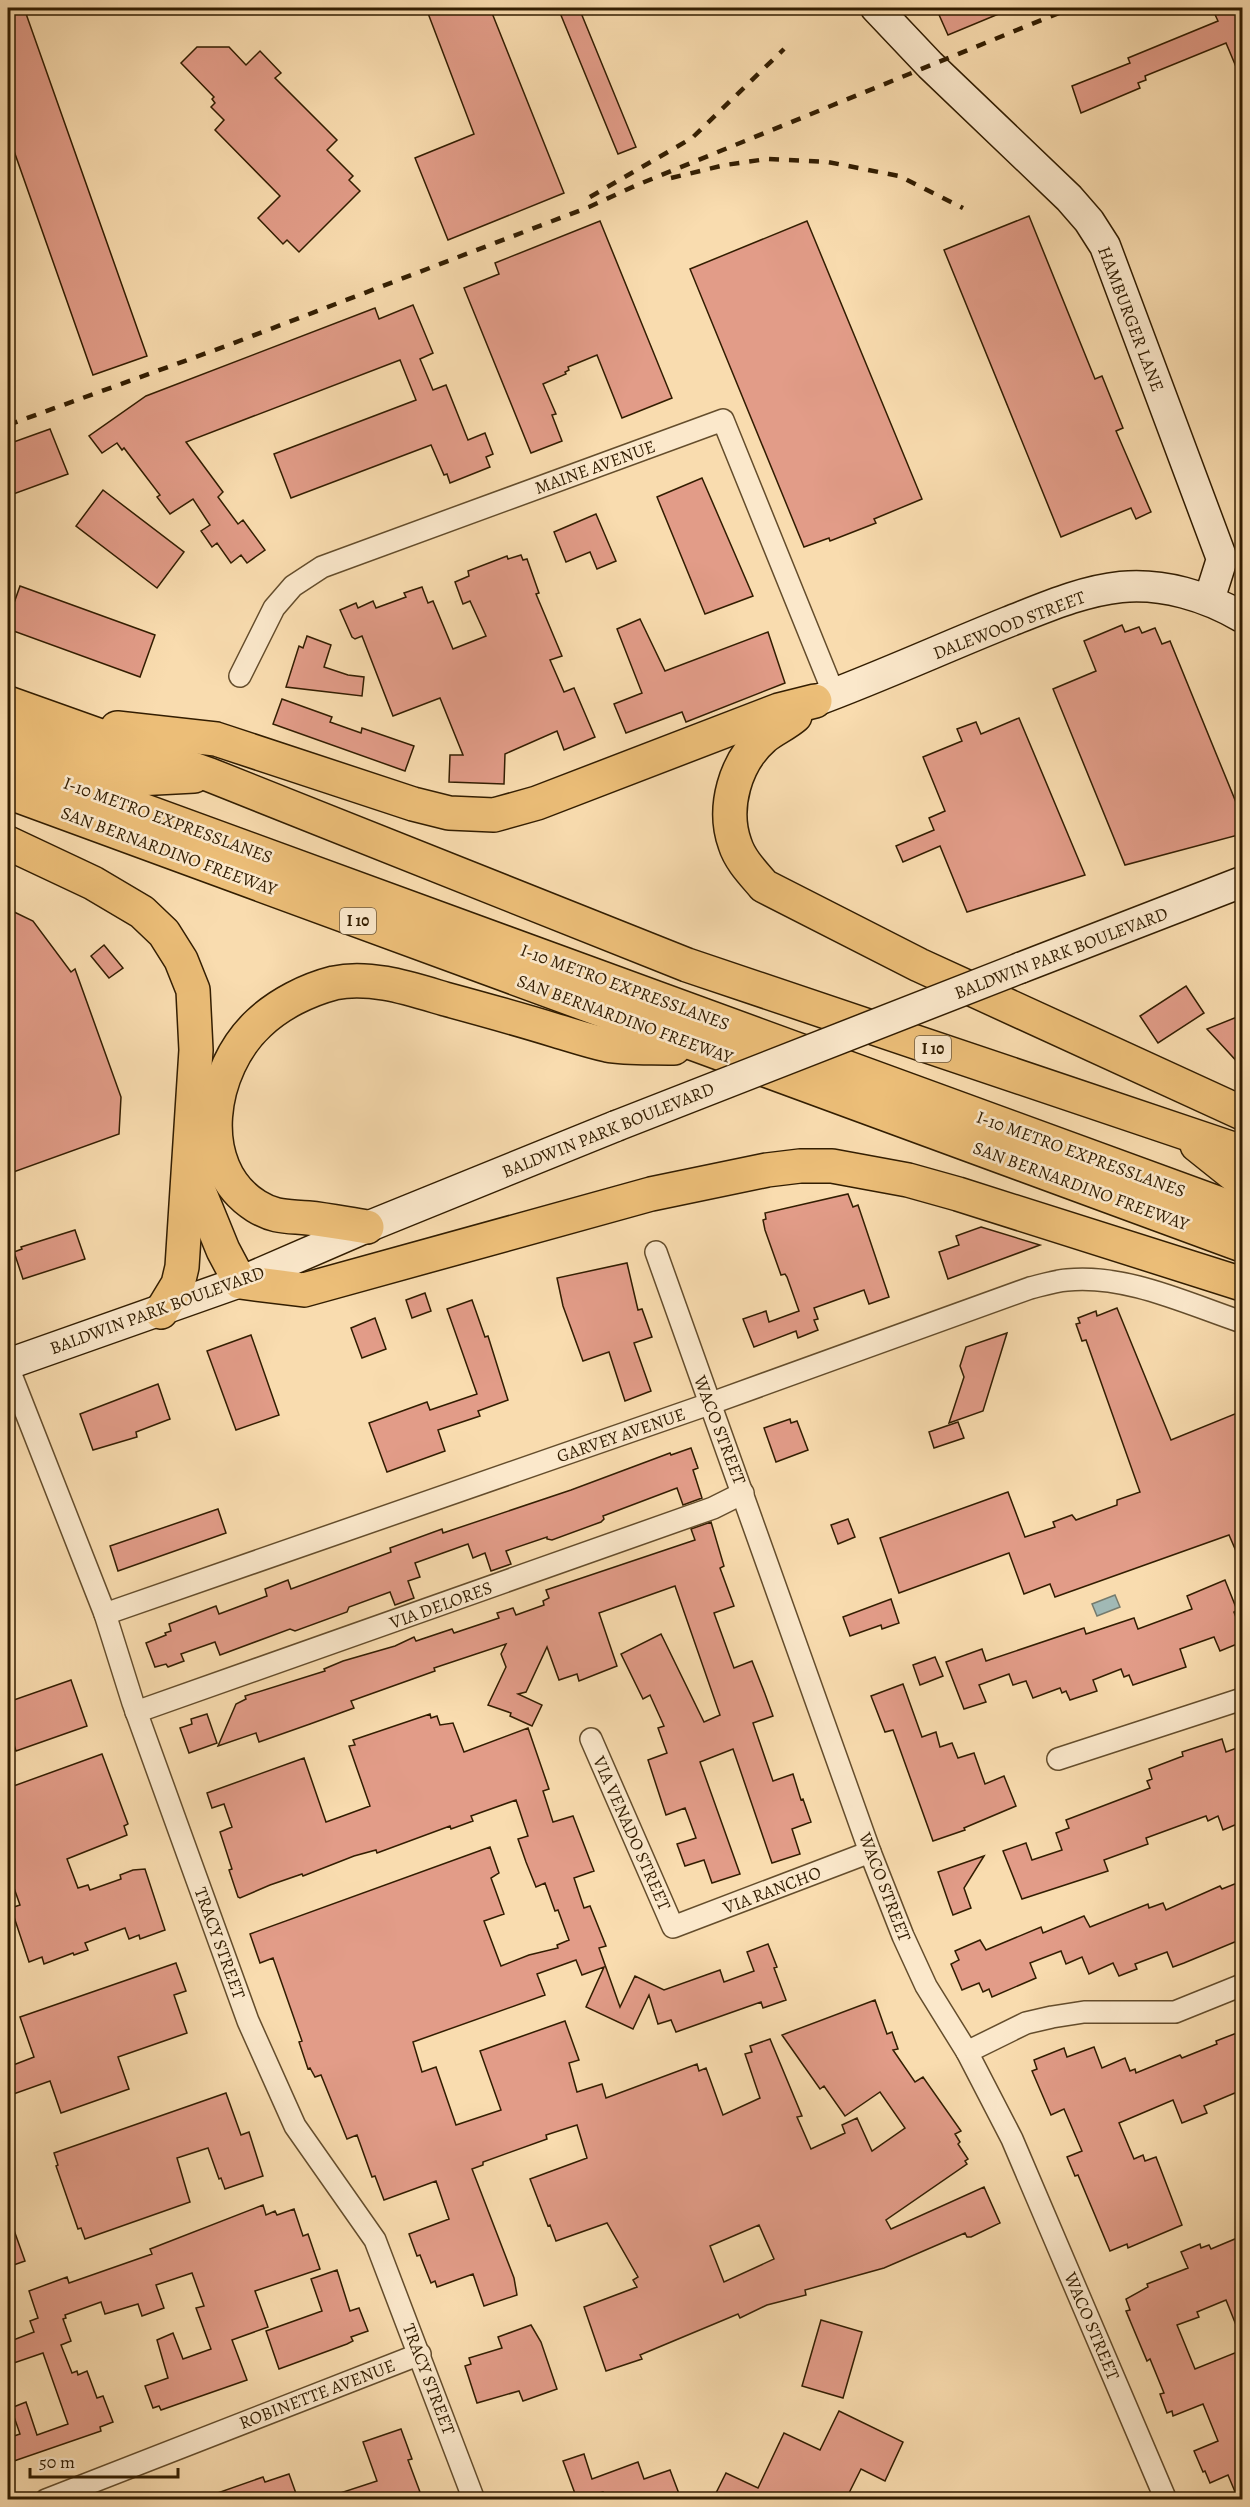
<svg xmlns="http://www.w3.org/2000/svg" width="1250" height="2507" font-family="Alegreya,serif">
  <style>
    .water { fill: #a1b9b5; stroke: #757b6d; stroke-width: 1.5 }
    .building { fill: #e29c88; stroke: #321d01; stroke-width: 1.5; fill-rule: evenodd }
    .lines { fill: none; stroke-linecap: round; stroke-linejoin: round }
    .street-casing { stroke: #644d2c; stroke-width: 24 }
    .secondary-casing { stroke: #321d01; stroke-width: 33 }
    .highway-casing { stroke: #321d01; stroke-width: 36 }
    .street { stroke: #fbe8cb; stroke-width: 21 }
    .secondary { stroke: #fbe8cb; stroke-width: 30 }
    .highway { stroke: #ecbe78; stroke-width: 33 }
    .rail { stroke: #321d01; stroke-width: 4.5; stroke-dasharray: 10 10; stroke-linecap: butt }
    .secondary-bridge-casing { stroke: #321d01; stroke-width: 33; stroke-linecap: butt }
    .secondary-bridge { stroke: #fbe8cb; stroke-width: 30 }
    .labels { text-anchor: middle; dominant-baseline: central; stroke-width: 5; stroke-linejoin: round; paint-order: stroke }
    .shield { fill: #fbe8cb; stroke: #6e5a3e; stroke-width: 1.5 }
    .shield-label { font-size: 16px; font-weight: bold; fill: #321d01 }
    .street-label { font-size: 18px; fill: #321d01; stroke: #fbe8cb }
  </style>
  <rect width="100%" height="100%" fill="#f9dcaf"/>
  <filter id="stains"><feTurbulence type="fractalNoise" baseFrequency=".00333" numOctaves="4"/><feColorMatrix values="0 0 0 0 .2 0 0 0 0 .09 0 0 0 0 .02 0 0 0 .5 -.17"/></filter>
  <radialGradient id="worn" r=".72"><stop offset=".6" stop-color="#630" stop-opacity="0"/><stop offset="1" stop-color="#630" stop-opacity=".3"/></radialGradient>
  <path class="water" d="M1115,1595L1120,1607L1097,1616L1092,1604Z"/>
  <g class="building">
    <path d="M8,8H24L147,356L93,375L8,134Z"/>
    <path d="M426,8H490L564,193L448,240L415,158L474,134Z"/>
    <path d="M558,8H579L636,147L618,154Z"/>
    <path d="M936,8H1013L948,35Z"/>
    <path d="M1212,8H1242V81L1226,43L1145,76L1146,80L1138,83L1140,88L1081,113L1072,86L1130,63L1128,58L1218,21Z"/>
    <path d="M197,47H229L246,65L260,51L281,73L275,78L337,140L327,150L353,176L349,180L360,191L299,252L287,240L283,244L258,218L280,196L215,130L224,120L211,107L215,103L212,99L214,97L181,63Z"/>
    <path d="M1029,216L1095,379L1102,376L1123,428L1116,431L1151,512L1136,519L1131,508L1061,537L944,250Z"/>
    <path d="M600,221L672,398L622,418L597,355L568,367L569,370L565,372L566,374L543,384L556,414L552,415L562,441L531,453L464,288L499,274L495,263Z"/>
    <path d="M807,221L922,499L874,519L876,523L830,541L829,538L804,547L690,269Z"/>
    <path d="M413,305L433,353L420,359L433,390L446,385L468,440L485,433L493,454L486,457L490,467L450,483L447,474L444,475L431,445L291,498L274,454L416,400L400,360L186,442L223,492L218,497L238,524L243,520L265,550L247,563L241,555L231,563L217,543L212,547L201,531L210,525L193,499L170,514L157,497L160,495L124,448L122,450L117,443L102,453L89,436L146,396L375,308L379,319Z"/>
    <path d="M50,429L68,474L8,496V444Z"/>
    <path d="M702,478L753,596L705,614L657,497Z"/>
    <path d="M103,490L184,552L157,588L76,526Z"/>
    <path d="M596,514L616,561L597,569L590,552L566,562L554,532Z"/>
    <path d="M521,555L523,560L527,559L539,593L536,594L562,656L550,660L564,692L574,688L595,737L564,750L557,731L505,754L504,784L449,782L450,755H463L440,698L393,716L362,636L355,639L352,637L340,610L356,603L358,608L373,601L376,608L406,597L404,593L422,587L428,603L433,601L453,649L486,636L470,601L463,604L455,582L469,576L468,571L507,556L508,559Z"/>
    <path d="M20,586L155,635L140,677L8,629V620Z"/>
    <path d="M640,619L665,671L768,632L785,683L686,722L682,712L626,733L614,704L642,693L617,629Z"/>
    <path d="M1122,625L1125,632L1139,627L1142,633L1155,628L1162,644L1170,641L1242,817V834L1125,865L1053,689L1096,671L1084,641Z"/>
    <path d="M307,636L331,645L324,667L348,675L364,677L362,696L286,687L299,646L303,648Z"/>
    <path d="M282,699L332,717L330,722L361,733L362,728L414,746L405,771L273,724Z"/>
    <path d="M1019,718L1085,875L967,912L940,846L903,862L896,846L934,830L929,818L945,811L923,757L962,741L957,729L976,722L981,734Z"/>
    <path d="M8,909L33,921L71,972L75,969L121,1097L119,1134L8,1174Z"/>
    <path d="M104,945L123,968L109,978L91,956Z"/>
    <path d="M1186,986L1204,1013L1158,1043L1140,1016Z"/>
    <path d="M1242,1015V1067L1207,1029Z"/>
    <path d="M848,1194L853,1207L858,1205L889,1297L869,1304L864,1290L814,1308L818,1319L814,1320L818,1330L798,1338L796,1331L754,1347L743,1319L766,1311L769,1322L799,1311L787,1277L785,1274L781,1275L765,1230L763,1220L766,1219L765,1213Z"/>
    <path d="M981,1227L1040,1245L948,1279L939,1252L959,1245L956,1236Z"/>
    <path d="M75,1230L85,1259L23,1279L14,1252L22,1249L21,1247Z"/>
    <path d="M627,1263L638,1310L642,1309L652,1337L634,1343L651,1391L625,1401L609,1352L583,1361L563,1306L557,1278Z"/>
    <path d="M425,1293L431,1311L412,1318L406,1300Z"/>
    <path d="M472,1300L485,1337L488,1336L508,1400L478,1411L480,1416L438,1430L445,1451L387,1472L369,1423L427,1402L430,1410L477,1394L447,1309Z"/>
    <path d="M1117,1308L1171,1440L1242,1411V1565L1229,1535L1055,1597L1050,1584L1024,1594L1009,1553L899,1593L880,1538L1008,1492L1025,1537L1055,1527L1053,1522L1072,1515L1076,1520L1117,1505V1500L1140,1492L1086,1340L1082,1341L1076,1324L1080,1323L1078,1318L1096,1311L1097,1316Z"/>
    <path d="M375,1318L386,1349L362,1358L351,1328Z"/>
    <path d="M1007,1333L983,1411L949,1423L964,1377L960,1366L966,1347Z"/>
    <path d="M251,1335L279,1415L236,1430L207,1351Z"/>
    <path d="M158,1384L170,1419L136,1432L137,1437L93,1450L80,1414Z"/>
    <path d="M790,1419L791,1423L797,1421L808,1450L776,1462L764,1428Z"/>
    <path d="M958,1422L964,1438L934,1448L929,1432Z"/>
    <path d="M691,1448L698,1468L693,1470L702,1498L683,1505L677,1488L603,1516L604,1519L601,1522L552,1540L547,1539V1537L506,1551L511,1564L491,1571L485,1553L473,1558L468,1544L415,1563L420,1577L408,1581L414,1598L395,1605L390,1592L349,1607L347,1612L295,1631L290,1629L220,1655L215,1642L181,1654L184,1661L168,1667L166,1664L155,1667L146,1643L166,1635L165,1633L171,1631L169,1624L216,1606L219,1614L267,1596L265,1589L288,1580L291,1589L391,1552L390,1548L442,1529L443,1533L571,1490L670,1453L671,1455Z"/>
    <path d="M218,1509L226,1533L118,1571L110,1546Z"/>
    <path d="M848,1519L855,1537L838,1544L831,1525Z"/>
    <path d="M711,1522L724,1566L720,1568L734,1606L714,1613L734,1668L752,1661L765,1694L773,1716L753,1723L773,1781L793,1774L801,1800L803,1799L811,1822L792,1829L800,1854L772,1863L733,1749L700,1762L740,1874L712,1883L704,1860L685,1866L677,1844L696,1838L685,1808L666,1815L648,1760L667,1753L658,1728L664,1726L650,1695L643,1699L621,1654L661,1634L704,1722L720,1715L675,1586L599,1613L617,1666L579,1681L577,1674L559,1680L547,1647L526,1692L518,1694L542,1705L532,1726L510,1716L511,1713L488,1705L506,1667L501,1654L506,1644L434,1668L435,1671L351,1701L354,1708L310,1724L259,1742L256,1733L218,1746L236,1704L246,1699L245,1696L325,1671L324,1669L343,1661L395,1646L414,1637L416,1641L452,1629L454,1633L499,1618L497,1613L513,1608L516,1615L544,1605L543,1601L549,1598L546,1590L695,1540L691,1529Z"/>
    <path d="M1225,1580L1237,1610L1234,1612L1242,1633V1642L1220,1651L1214,1637L1180,1649L1186,1667L1133,1685L1129,1675L1124,1677L1121,1669L1093,1680L1097,1691L1070,1700L1066,1691L1062,1693L1060,1688L1033,1698L1026,1681L1013,1685L1009,1674L979,1685L986,1702L964,1709L946,1662L982,1649L986,1661L1084,1628L1086,1634L1134,1618L1138,1629L1192,1609L1187,1596Z"/>
    <path d="M891,1599L899,1623L882,1629L881,1625L850,1636L843,1617Z"/>
    <path d="M935,1657L943,1676L920,1685L913,1665Z"/>
    <path d="M71,1680L87,1726L16,1751L8,1727V1702Z"/>
    <path d="M903,1684L922,1737L936,1732L940,1747L952,1743L958,1758L974,1753L985,1784L1004,1776L1016,1806L964,1828L965,1830L933,1841L893,1730L885,1732L871,1696Z"/>
    <path d="M207,1714L217,1743L189,1753L180,1728L192,1724L191,1719Z"/>
    <path d="M430,1714L431,1718L437,1716L440,1725L453,1723L464,1752L528,1728L549,1789L543,1791L553,1822L573,1816L594,1871L574,1878L584,1908L590,1906L606,1946L599,1948L620,2007L635,1976L664,1990L720,1970L724,1982L754,1971L747,1952L768,1944L777,1967L774,1968L786,2000L763,2008L761,2002L676,2032L671,2020L658,2024L649,1995L633,2029L586,2007L604,1967L582,1975L576,1960L537,1974L545,1995L413,2042L422,2072L436,2067L456,2125L501,2110L480,2051L565,2021L579,2060L569,2063L577,2092L602,2084L606,2098L697,2064L699,2071L706,2068L723,2115L760,2098L745,2054L752,2052L750,2046L770,2039L802,2116L797,2117L811,2149L845,2133L842,2125L857,2118L872,2151L905,2128L880,2092L845,2116L824,2086L820,2089L782,2035L875,2000L887,2034L892,2032L898,2049L893,2050L915,2082L923,2077L961,2131L955,2134L960,2142L958,2144L968,2159L965,2161L967,2164L886,2220L891,2229L984,2187L1000,2223L971,2237H967L965,2233L884,2268L805,2290L806,2295L767,2305L740,2318L738,2314L640,2355L642,2359L606,2371L584,2307L637,2287L633,2280L638,2277L607,2223L556,2241L550,2225L548,2226L530,2179L587,2158L577,2125L546,2135L547,2139L483,2162V2165L472,2169L514,2278L517,2295L484,2306L473,2274L437,2287L435,2281L431,2283L420,2255L417,2256L409,2234L449,2219L436,2181L384,2200L375,2176L372,2177L357,2135L347,2139L321,2075L315,2077L310,2068L308,2069L299,2042L302,2041L273,1958L260,1963L250,1934L490,1847L499,1873L491,1878L504,1914L484,1921L501,1966L529,1955L558,1948L557,1945L569,1940L558,1910L555,1911L545,1883L536,1887L526,1862L518,1839L528,1836L516,1800L471,1816L473,1821L451,1829L450,1826L377,1853L376,1850L354,1856L303,1876L302,1874L270,1885L240,1898L238,1897L229,1870L232,1869L220,1832L232,1827L224,1804L212,1808L207,1793L304,1758L326,1822L340,1817L370,1806L349,1746L355,1745L353,1740ZM759,2225L774,2259L724,2282L710,2246Z"/>
    <path d="M1222,1739L1226,1752L1242,1746V1771L1236,1773L1242,1792V1822L1223,1830L1218,1816L1208,1821L1206,1816L1146,1838L1148,1844L1104,1860L1108,1871L1022,1899L1003,1851L1026,1843L1032,1860L1062,1850L1056,1833L1069,1828L1066,1820L1150,1788L1147,1781L1152,1779L1149,1769L1183,1756L1182,1752Z"/>
    <path d="M102,1754L128,1824L124,1826L127,1835L67,1859L78,1888L88,1885L90,1890L121,1879L120,1875L133,1870L145,1869L165,1930L140,1939L139,1935L129,1939L125,1928L85,1943L88,1950L74,1955L73,1953L44,1964L42,1957L29,1962L11,1908L20,1905L8,1871V1788Z"/>
    <path d="M984,1856L964,1888L971,1908L953,1915L938,1872Z"/>
    <path d="M1242,1881V1939L1184,1963L1173,1967L1167,1952L1135,1964L1137,1969L1119,1976L1113,1963L1089,1974L1082,1957L1066,1964L1061,1951L1030,1963L1036,1978L992,1997L989,1989L983,1992L979,1983L962,1990L951,1964L959,1960L955,1951L980,1940L986,1950L1041,1927L1043,1933L1084,1916L1090,1927L1148,1904L1149,1908L1163,1903L1166,1910L1220,1886L1222,1889Z"/>
    <path d="M176,1963L186,1991L174,1995L187,2033L118,2057L129,2089L61,2113L50,2081L8,2096V2067L34,2057L20,2017Z"/>
    <path d="M1242,2031V2090L1204,2106L1207,2113L1182,2123L1173,2100L1119,2123L1134,2159L1143,2155L1145,2161L1156,2157L1182,2225L1128,2248L1127,2244L1110,2251L1078,2175L1075,2176L1067,2157L1082,2151L1064,2109L1051,2115L1032,2071L1037,2069L1034,2060L1064,2048L1067,2057L1094,2047L1102,2068L1125,2058L1130,2071L1135,2069L1136,2073L1180,2055L1182,2058L1217,2044L1216,2041Z"/>
    <path d="M226,2093L241,2135L249,2132L263,2176L225,2189L221,2178L219,2179L208,2148L177,2158L190,2202L85,2239L81,2228L78,2229L56,2166L58,2165L54,2153Z"/>
    <path d="M263,2205L266,2215L275,2211L277,2215L294,2209L303,2236L308,2234L320,2269L255,2291L268,2327L232,2340L247,2380L161,2410L159,2406L153,2408L145,2386L168,2378L157,2340L173,2333L183,2359L211,2349L196,2308L204,2306L192,2273L156,2285L164,2308L142,2316L138,2304L105,2314L101,2302L65,2315L66,2318L63,2319L71,2341L61,2345L72,2373L77,2371L78,2375L87,2371L97,2398L103,2396L113,2422L100,2427L101,2431L14,2461L8,2438L20,2434L11,2408L26,2402L37,2435L68,2424L43,2353L8,2365V2342L34,2332L30,2321L38,2318L29,2291L67,2277L69,2283L152,2254L150,2249Z"/>
    <path d="M8,2219H10L25,2261L8,2267Z"/>
    <path d="M1242,2236V2340L1226,2300L1197,2312L1199,2317L1177,2325L1195,2369L1242,2350V2499H1238L1228,2475L1210,2483L1205,2471L1203,2472L1194,2451L1218,2441L1203,2404L1173,2416L1172,2411L1167,2413L1160,2394L1164,2393L1150,2359L1147,2361L1126,2311L1130,2310L1126,2299L1148,2287L1147,2284L1188,2268L1181,2252L1200,2244L1201,2248L1209,2245L1211,2249Z"/>
    <path d="M337,2270L350,2311L359,2308L368,2331L351,2337L353,2341L347,2344L279,2369L266,2331L322,2311L311,2279Z"/>
    <path d="M821,2320L862,2332L843,2398L802,2386Z"/>
    <path d="M531,2325L541,2342L557,2389L523,2401L519,2391L477,2403L465,2366L471,2364L469,2358L502,2348L498,2337Z"/>
    <path d="M839,2411L903,2442L885,2481L861,2469L846,2499H713L726,2473L758,2488L784,2433L820,2450Z"/>
    <path d="M401,2429L412,2459L408,2460L420,2492L412,2495L413,2499H331V2496L377,2481L363,2442Z"/>
    <path d="M584,2454L592,2479L638,2462L644,2479L670,2470L681,2499H606L603,2492L577,2499L563,2461Z"/>
    <path d="M289,2474L298,2499H206V2497L263,2477L265,2482Z"/>
  </g>
  <g class="lines">
    <defs>
      <g id="street">
        <path d="M240,676L274,608L293,586L322,567L723,420L834,694"/>
        <path d="M656,1252L870,1852L903,1936L926,1986L967,2052L1012,2139L1166,2500"/>
        <path d="M8,1367L105,1614L133,1703L248,2021L295,2126L375,2240L474,2500"/>
        <path d="M105,1614L709,1404L1030,1288C1042,1285 1055,1281 1067,1280C1126,1274 1188,1304 1242,1322"/>
        <path d="M136,1712L713,1508L743,1493"/>
        <path d="M591,1739L673,1927L870,1852"/>
        <path d="M1058,1759L1242,1699"/>
        <path d="M967,2052L1026,2023L1052,2017L1084,2012H1175L1242,1985"/>
        <path d="M46,2500L420,2354"/>
      </g>
      <g id="secondary">
        <path d="M876,8L930,65L1069,198L1089,221L1105,246L1222,559L1209,600"/>
        <path d="M815,701C880,677 943,648 1008,622C1044,608 1082,591 1121,587C1163,583 1206,596 1242,617"/>
        <path d="M1020,968L1242,882"/>
        <path d="M8,1364L240,1282L367,1227L616,1126"/>
      </g>
      <g id="highway">
        <path d="M8,703L210,775L687,965L1242,1152"/>
        <path d="M795,716C786,724 774,729 764,737C735,762 722,808 735,844C740,860 753,873 764,886L919,965L1242,1113"/>
        <path d="M117,728L216,739L413,804L449,813L494,815L537,803L779,710L815,701"/>
        <path d="M8,731L137,779L194,776"/>
        <path d="M8,761L1242,1212"/>
        <path d="M8,792L1242,1245"/>
        <path d="M8,843L93,883L142,912L164,933L181,960L193,990L196,1050L182,1267L178,1284L161,1312"/>
        <path d="M1197,1145L1242,1181"/>
        <path d="M190,1169L223,1250L240,1282L304,1290L651,1194L767,1170L800,1166H832L908,1180L958,1194L1242,1284"/>
        <path d="M367,1227C347,1224 328,1220 308,1218C288,1216 275,1218 256,1206C193,1166 210,1068 259,1023C279,1004 307,990 334,983C370,975 411,989 445,999C482,1009 518,1019 554,1030C571,1035 589,1041 607,1045C628,1049 652,1047 674,1048"/>
      </g>
    </defs>
    <use href="#street" class="street-casing"/>
    <use href="#secondary" class="secondary-casing"/>
    <use href="#highway" class="highway-casing"/>
    <use href="#street" class="street"/>
    <use href="#secondary" class="secondary"/>
    <use href="#highway" class="highway"/>
    <g class="rail">
      <path d="M671,178L725,165L767,159L828,162L899,176L963,208"/>
      <path d="M590,197L692,138L784,49"/>
      <path d="M8,425L226,346L589,207L637,185L1071,8"/>
    </g>
    <defs>
      <path id="secondary-bridge" d="M616,1126L1020,968"/>
    </defs>
    <use href="#secondary-bridge" class="secondary-bridge-casing"/>
    <use href="#secondary-bridge" class="secondary-bridge"/>
  </g>
  <g class="labels">
    <g class="shield">
      <rect x="340" y="908" width="36" height="26" rx="4.5"/>
      <rect x="915" y="1036" width="36" height="26" rx="4.5"/>
    </g>
    <g class="shield-label">
      <text x="358" y="921">I 10</text>
      <text x="933" y="1049">I 10</text>
    </g>
    <g class="street-label">
      <text transform="translate(1131 319) rotate(69)">HAMBURGER LANE</text>
      <text transform="translate(595 467) rotate(-20)">MAINE AVENUE</text>
      <text transform="translate(1009 625) rotate(-21)">DALEWOOD STREET</text>
      <text transform="translate(168 820) rotate(20)">I-10 METRO EXPRESSLANES</text>
      <text transform="translate(169 851) rotate(20)">SAN BERNARDINO FREEWAY</text>
      <text transform="translate(1061 953) rotate(-21)">BALDWIN PARK BOULEVARD</text>
      <text transform="translate(625 987) rotate(20)">I-10 METRO EXPRESSLANES</text>
      <text transform="translate(625 1019) rotate(20)">SAN BERNARDINO FREEWAY</text>
      <text transform="translate(608 1130) rotate(-22)">BALDWIN PARK BOULEVARD</text>
      <text transform="translate(1081 1154) rotate(20)">I-10 METRO EXPRESSLANES</text>
      <text transform="translate(1081 1186) rotate(20)">SAN BERNARDINO FREEWAY</text>
      <text transform="translate(157 1310) rotate(-20)">BALDWIN PARK BOULEVARD</text>
      <text transform="translate(720 1430) rotate(69)">WACO STREET</text>
      <text transform="translate(621 1435) rotate(-19)">GARVEY AVENUE</text>
      <text transform="translate(441 1605) rotate(-20)">VIA DELORES</text>
      <text transform="translate(632 1833) rotate(66)">VIA VENADO STREET</text>
      <text transform="translate(885 1887) rotate(69)">WACO STREET</text>
      <text transform="translate(772 1890) rotate(-21)">VIA RANCHO</text>
      <text transform="translate(220 1943) rotate(70)">TRACY STREET</text>
      <text transform="translate(1092 2326) rotate(67)">WACO STREET</text>
      <text transform="translate(429 2379) rotate(69)">TRACY STREET</text>
      <text transform="translate(317 2394) rotate(-21)">ROBINETTE AVENUE</text>
    </g>
  </g>
  <rect width="1250" height="2507" fill="none" stroke="#f9dcaf" stroke-width="30"/>
  <rect x="9" y="9" width="1232" height="2489" fill="none" stroke="#321d01" stroke-width="3"/>
  <rect x="15" y="15" width="1220" height="2477" fill="none" stroke="#321d01" stroke-width="1.5"/>
  <path d="M30 2468v9h148v-9" fill="none" stroke="#321d01" stroke-width="3"/>
  <text x="39" y="2468" font-size="18" fill="#321d01" stroke="#fbe8cb" stroke-width="4.5" paint-order="stroke">50 m</text>
  <rect width="100%" height="100%" filter="url(#stains)"/>
  <rect width="100%" height="100%" fill="url(#worn)"/>
</svg>
